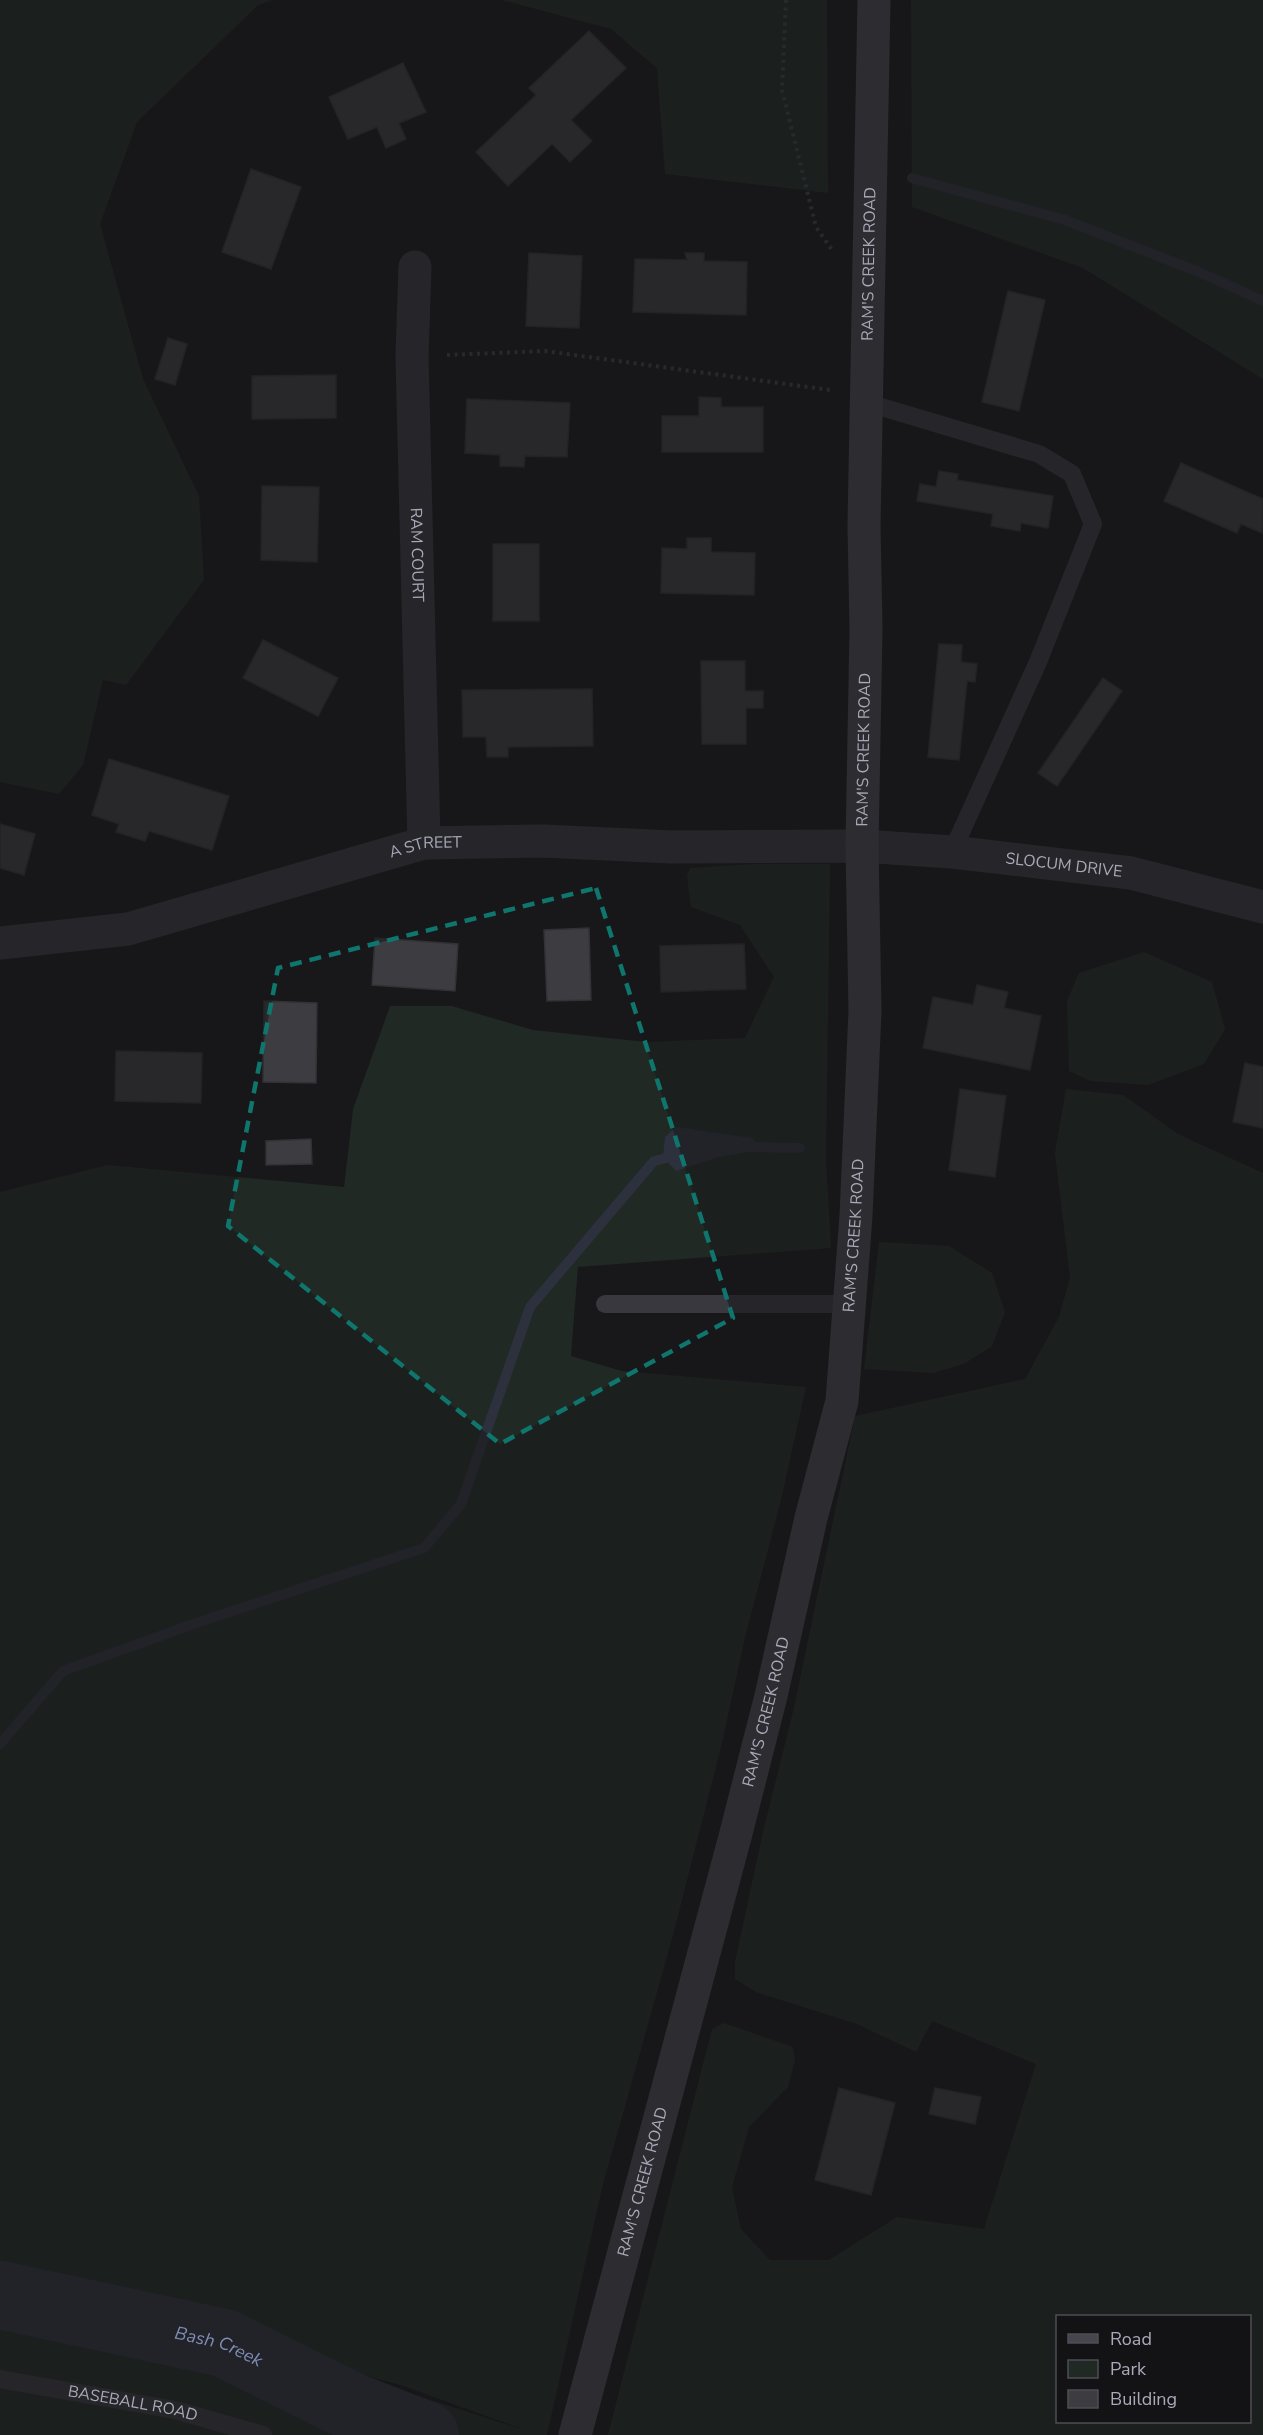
<svg xmlns="http://www.w3.org/2000/svg" width="1263" height="2435" font-family="'Nunito Sans',sans-serif">
  <style>
    .green { fill: #212924; fill-rule: evenodd }
    .water { fill: #2d313d }
    .lines { fill: none; stroke-linecap: round; stroke-linejoin: round }
    .stream { stroke: #2d313d; stroke-width: 10 }
    .river { stroke: #2d313d; stroke-width: 68 }
    .building { fill: #3d3c41; stroke: #323135; stroke-width: 1.5 }
    .path { stroke: #3e3e45; stroke-width: 4; stroke-dasharray: 3 4.5; stroke-linecap: butt }
    .lane { stroke: #39383e; stroke-width: 18 }
    .street { stroke: #39383e; stroke-width: 33 }
    .secondary { stroke: #47464e; stroke-width: 33 }
    .marked { fill: none; stroke: #0f766e; stroke-width: 4.5; stroke-dasharray: 12 8; stroke-linejoin: round }
    .labels { text-anchor: middle; dominant-baseline: central; stroke-width: 4.5; stroke-linejoin: round; paint-order: stroke }
    .street-label { font-size: 16px; fill: #a9a9b9; stroke: #131214 }
    .water-label { font-size: 18px; font-style: italic; fill: #808cb4; stroke: #131214 }
  </style>
  <rect width="100%" height="100%" fill="#181719"/>
  <g class="green">
    <path d="M0,0H273L258,5L137,122L100,224L143,379L199,496L204,580L126,685L103,680L83,765L59,794L0,782Z"/>
    <path d="M502,0H827L828,193L665,174L657,68L611,29Z"/>
    <path d="M911,0H1263V379L1083,268L912,207Z"/>
    <path d="M753,864H830L826,1160L831,1248L578,1267L571,1356L622,1371L806,1387L781,1500L745,1637L722,1743L673,1935L602,2188L547,2435H0V1192L108,1165L344,1187L353,1109L390,1006H452L533,1030L647,1042L745,1038L774,977L740,925L691,907L687,876L690,868ZM312,2362L401,2385L522,2429H521Z"/>
    <path d="M1144,952L1212,982L1225,1029L1204,1064L1148,1085L1091,1081L1069,1071L1067,1001L1079,973Z"/>
    <path d="M1066,1089L1123,1095L1178,1134L1263,1173V2435H608L712,2029L724,2023L793,2047L795,2060L788,2087L749,2127L732,2187L741,2229L770,2260H829L897,2217L984,2229L1036,2064L932,2021L916,2052L857,2024L756,1992L735,1979V1962L763,1832L793,1712L855,1416L1025,1379L1059,1317L1070,1278L1055,1153ZM1250,2316V2422H1058V2316Z"/>
    <path d="M879,1242L949,1246L992,1273L1005,1312L992,1346L964,1364L933,1373L864,1369Z"/>
  </g>
  <path class="water" d="M676,1127L752,1138L762,1150L718,1157L676,1171L663,1157L665,1137Z"/>
  <g class="lines">
    <g class="stream">
      <path d="M912,178L1065,220L1199,272L1263,301"/>
      <path d="M746,1147L800,1148"/>
      <path d="M0,1744L63,1671L199,1622L424,1548L461,1504L530,1307L654,1161L678,1155"/>
    </g>
    <path class="river" id="s1" d="M0,2295L224,2343L355,2408L425,2435"/>
  </g>
  <g class="building">
    <path d="M589,31L626,68L571,120L592,141L570,162L552,144L508,186L476,152L536,95L529,88Z"/>
    <path d="M403,63L426,112L399,123L406,139L386,148L377,127L348,139L329,97Z"/>
    <path d="M251,169L301,187L271,269L222,252Z"/>
    <path d="M529,253L582,256L579,328L526,326Z"/>
    <path d="M685,253H704V261L747,262L746,315L633,312L635,259L687,260Z"/>
    <path d="M1008,291L1045,300L1019,411L982,402Z"/>
    <path d="M168,338L187,344L175,385L155,379Z"/>
    <path d="M336,375V418L252,419V376Z"/>
    <path d="M699,397L721,398V407H763V452H662V416H699Z"/>
    <path d="M467,399L570,403L567,457L525,456L524,467L500,466V455L465,453Z"/>
    <path d="M1181,463L1263,499L1262,533L1241,524L1237,533L1164,501Z"/>
    <path d="M939,471L958,474L957,480L1053,496L1048,528L1021,523L1020,531L991,526L993,514L917,501L920,484L936,487Z"/>
    <path d="M262,486L319,487L317,562L261,560Z"/>
    <path d="M687,538H711V552L755,553L754,595L661,593L662,548L687,549Z"/>
    <rect x="493" y="544" width="46" height="77"/>
    <path d="M263,640L338,678L318,716L243,678Z"/>
    <path d="M939,644L962,645L961,662L977,664L975,682L967,681L959,760L928,757Z"/>
    <path d="M701,661H745V691H763V708H746V744H702Z"/>
    <path d="M1103,678L1122,691L1057,786L1038,773Z"/>
    <path d="M592,689L593,746L508,747V757H487L486,737H463L462,690Z"/>
    <path d="M109,759L229,796L212,850L149,831L145,841L116,832L119,824L92,815Z"/>
    <path d="M0,824L35,834L24,875L0,868Z"/>
    <path d="M589,928L591,1000L547,1001L544,930Z"/>
    <path d="M375,938L458,944L455,991L372,985Z"/>
    <path d="M744,944L746,989L661,992L660,946Z"/>
    <path d="M977,985L1008,992L1004,1008L1041,1016L1030,1070L923,1048L933,997L973,1005Z"/>
    <path d="M264,1001L317,1003L316,1083L263,1082Z"/>
    <path d="M116,1051L202,1053L201,1103L115,1101Z"/>
    <path d="M1245,1063L1263,1067V1128L1233,1122Z"/>
    <path d="M960,1089L1006,1096L995,1177L949,1170Z"/>
    <path d="M311,1139L312,1164L266,1165V1141Z"/>
    <path d="M839,2088L895,2103L871,2195L815,2180Z"/>
    <path d="M935,2088L981,2097L975,2124L929,2114Z"/>
  </g>
  <g class="lines">
    <g class="path">
      <path d="M786,0L782,90L816,227L832,250"/>
      <path d="M447,355L545,351L830,390"/>
    </g>
    <g class="lane">
      <path d="M868,403L1039,454L1072,474L1093,524L1038,662L952,852"/>
      <path d="M605,1304H849"/>
      <path id="s2" d="M0,2379L175,2410L263,2435"/>
    </g>
    <g class="street">
      <path id="s3" d="M415,267L412,356L424,843"/>
      <path id="s4" d="M0,943L128,929L424,843L543,841L672,847L862,846L952,852L1131,873L1263,907"/>
    </g>
    <path class="secondary" id="s5" d="M575,2435L735,1837L771,1696L811,1518L842,1401L856,1216L865,1011L862,846L866,629L864,526L874,0"/>
  </g>
  <path d="M0 0H1263V2435H0ZM596,888L733,1318L500,1444L228,1226L278,968Z" fill="#181719" fill-opacity=".55" fill-rule="evenodd"/>
  <path class="marked" d="M596,888L733,1318L500,1444L228,1226L278,968Z"/>
  <g class="labels">
    <g class="street-label">
      <text stroke="none"><textPath href="#s5" startOffset="2206">RAM'S CREEK ROAD</textPath></text>
      <text stroke="none"><textPath href="#s3" startOffset="288">RAM COURT</textPath></text>
      <text stroke="none"><textPath href="#s5" startOffset="1720">RAM'S CREEK ROAD</textPath></text>
      <text stroke="none"><textPath href="#s4" startOffset="438">A STREET</textPath></text>
      <text stroke="none"><textPath href="#s4" startOffset="1078">SLOCUM DRIVE</textPath></text>
      <text stroke="none"><textPath href="#s5" startOffset="1234">RAM'S CREEK ROAD</textPath></text>
      <text stroke="none"><textPath href="#s5" startOffset="748">RAM'S CREEK ROAD</textPath></text>
      <text stroke="none"><textPath href="#s5" startOffset="262">RAM'S CREEK ROAD</textPath></text>
      <text stroke="none"><textPath href="#s2" startOffset="135">BASEBALL ROAD</textPath></text>
    </g>
    <g class="water-label">
      <text stroke="none"><textPath href="#s1" startOffset="225">Bash Creek</textPath></text>
    </g>
  </g>
  <rect x="1056" y="2315" width="195" height="108" fill="#131214" stroke="#4f4e56" stroke-width="1.5"/>
  <rect x="1068" y="2334" width="30" height="9" fill="#47464e" stroke="#4f4e56" stroke-width="1.5"/>
  <text x="1110" y="2345" font-size="18" fill="#a9a9b9">Road</text>
  <rect x="1068" y="2360" width="30" height="18" fill="#212924" stroke="#4f4e56" stroke-width="1.5"/>
  <text x="1110" y="2375" font-size="18" fill="#a9a9b9">Park</text>
  <rect x="1068" y="2390" width="30" height="18" fill="#3d3c41" stroke="#4f4e56" stroke-width="1.5"/>
  <text x="1110" y="2405" font-size="18" fill="#a9a9b9">Building</text>
</svg>
